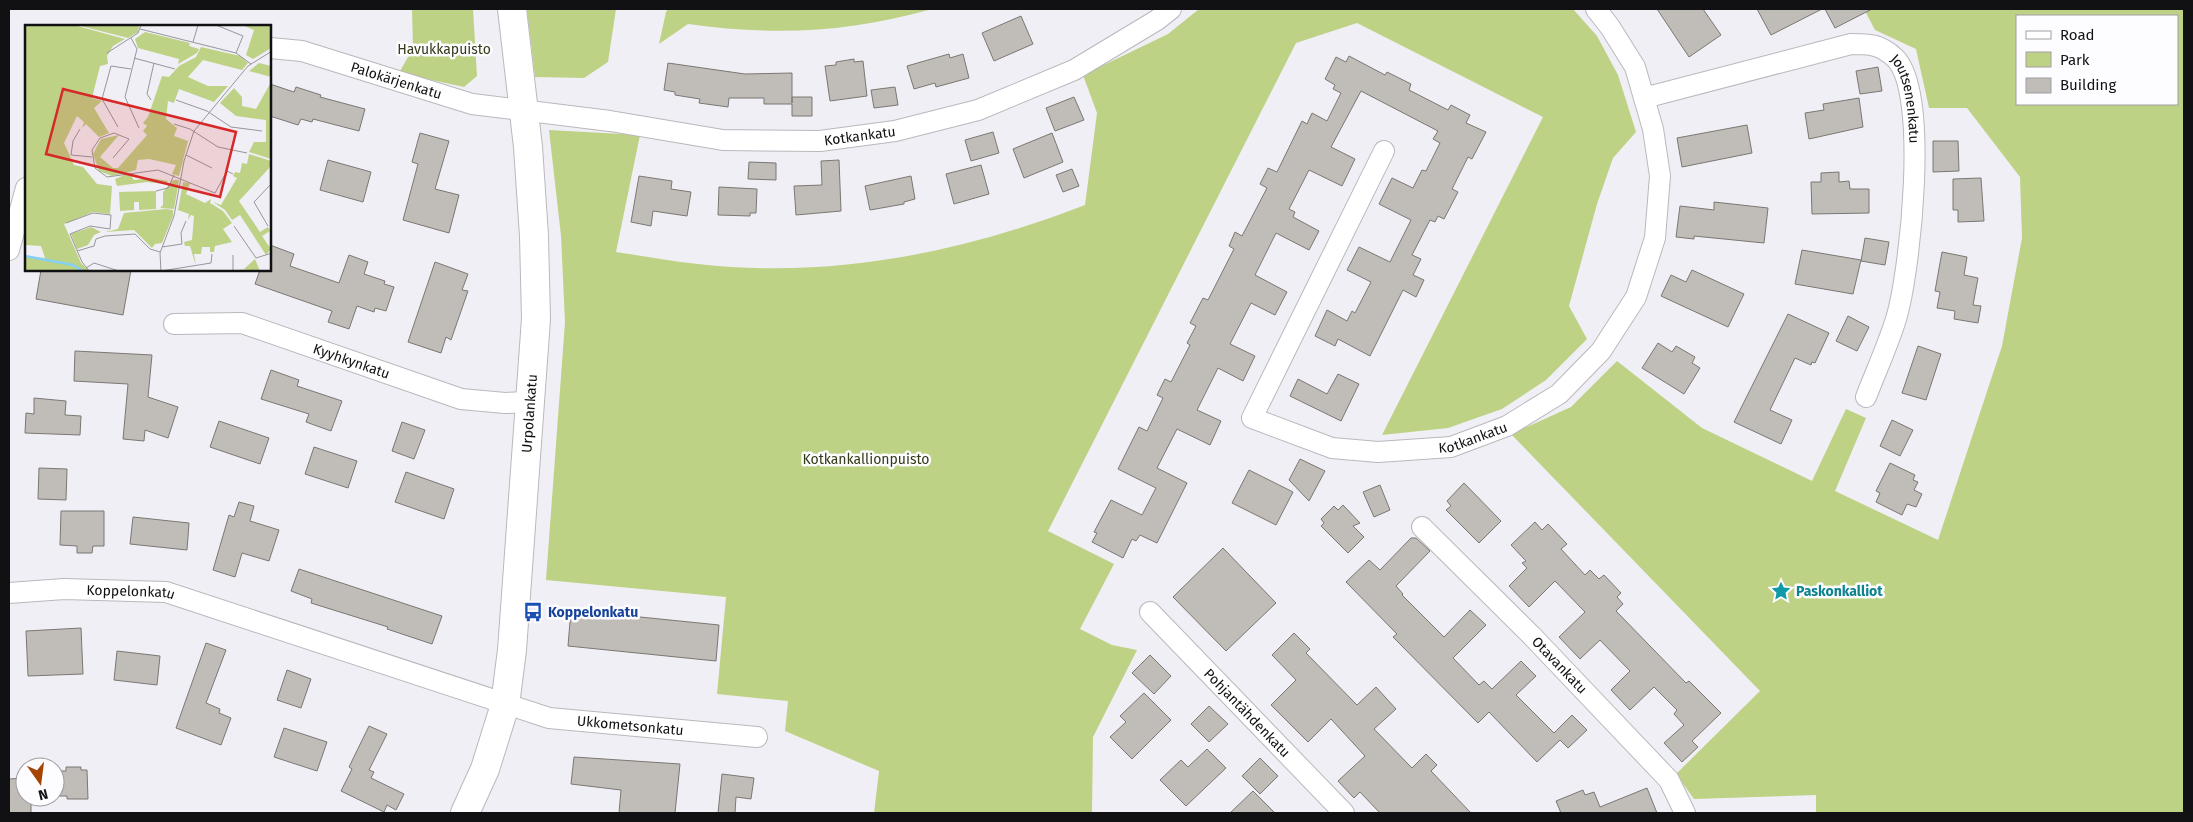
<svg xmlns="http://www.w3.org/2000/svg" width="2193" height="822" font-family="'Fira Sans',sans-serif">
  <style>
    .green { fill: #bed285; fill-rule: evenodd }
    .building { fill: #c0bcb7; stroke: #7b7773 }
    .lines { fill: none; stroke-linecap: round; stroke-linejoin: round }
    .street-casing { stroke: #b9b8bd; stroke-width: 22 }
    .secondary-casing { stroke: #b9b8bd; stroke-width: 30 }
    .street { stroke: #fff; stroke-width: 20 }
    .secondary { stroke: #fff; stroke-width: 28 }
    .labels { text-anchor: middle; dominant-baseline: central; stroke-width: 5; stroke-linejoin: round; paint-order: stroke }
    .park-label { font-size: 14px; fill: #323a16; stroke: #fdfcff }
    .street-label { font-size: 14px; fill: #111113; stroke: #fdfcff }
    .culture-label { font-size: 14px; font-weight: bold; fill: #0d838f; stroke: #fdfcff; text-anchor: start }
    .transit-label { font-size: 14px; font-weight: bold; fill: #164399; stroke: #fdfcff; text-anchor: start }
    .inset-river { fill: none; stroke: #84d1f6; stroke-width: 2.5 }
    .inset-road { fill: none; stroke: #97969b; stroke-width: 1 }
    .view { fill: #d62828; fill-opacity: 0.15; stroke: #d62828; stroke-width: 2.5 }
    .inset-edge { fill: none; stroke: #111113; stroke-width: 2.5 }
  </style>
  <rect width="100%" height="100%" fill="#f0eff5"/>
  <g class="green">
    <path d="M412,9H473L477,76L464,87L399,73L413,48Z"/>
    <path d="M527,9H616L608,62L584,78L535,77Z"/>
    <path d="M668,9H932C846,33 776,36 688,24L659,44L666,12Z"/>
    <path d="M1199,9H1573L1597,36L1618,75L1636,132L1613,158L1597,204L1569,306L1587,339L1546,380L1502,409L1448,428L1382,435L1543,117L1357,23L1296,43L1048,531L1114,564L1080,629L1112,645L1137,650L1093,737L1092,813H874L879,771L785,731L788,701L717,694L726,597L546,580L565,322L561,236L549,130L640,135L616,252C643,256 671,261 698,264C832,279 961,253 1085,205L1097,113L1083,75L1168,34Z"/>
    <path d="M1864,9H2184V813H1816V795L1694,799L1676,774L1760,691L1511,434L1571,407L1617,361L1702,428L1812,481L1846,409L1866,418L1835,491L1938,540L2002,346L2022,238L2020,177L1967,108H1929L1916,49L1875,30ZM2017,16H2177V104H2017Z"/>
  </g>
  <g class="building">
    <path d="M1657,9H1703L1721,35L1689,57Z"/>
    <path d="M1757,9H1822L1771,35Z"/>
    <path d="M1825,9H1872L1835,28Z"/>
    <path d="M1021,16L1033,44L994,61L982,33Z"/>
    <path d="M949,54L950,58L963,54L969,78L936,87L935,83L914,89L907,66Z"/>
    <path d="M1349,56L1385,75L1387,72L1411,84L1409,90L1448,110L1451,105L1470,115L1466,123L1486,132L1472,159L1468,157L1452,189L1458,192L1444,219L1438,216L1435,222L1430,220L1412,255L1421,259L1413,275L1424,280L1416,297L1403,290L1370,356L1338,339L1335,346L1315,336L1327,310L1347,321L1352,311L1355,313L1371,282L1347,270L1359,247L1390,262L1411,220L1379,204L1392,178L1413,188L1422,170L1426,171L1440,143L1433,139L1438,131L1361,91L1331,147L1355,159L1342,186L1309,170L1289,209L1295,212L1293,217L1319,231L1309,250L1276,233L1255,275L1287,292L1275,315L1251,303L1230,344L1255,356L1243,381L1218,368L1197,410L1221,421L1210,445L1177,429L1157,468L1187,483L1157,543L1140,535L1136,541L1132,539L1123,558L1092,542L1097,533L1094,532L1111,500L1142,515L1156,488L1118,469L1139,427L1147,431L1163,398L1157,395L1165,379L1171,382L1190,345L1187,343L1196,326L1190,323L1203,298L1208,300L1234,249L1229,246L1235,232L1242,236L1267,188L1260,184L1268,168L1277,172L1302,121L1307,124L1312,113L1327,121L1341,93L1333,89L1335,85L1325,79L1336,57L1346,62Z"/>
    <path d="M854,59V62L863,61L867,96L830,101L825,66L836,65V62Z"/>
    <path d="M668,63L745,74L792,73V103V97H812V116H792V104H764V98H729L728,107L699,103L700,99L675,95V92L664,90Z"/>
    <path d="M1878,67L1882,91L1860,94L1856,71Z"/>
    <path d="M270,84L294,92L296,87L321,95L320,97L365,109L359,131L313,119L312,122L301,119L298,125L270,116Z"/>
    <path d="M895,87L898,105L874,108L871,90Z"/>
    <path d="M1074,97L1084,120L1055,131L1046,108Z"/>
    <path d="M1859,98L1863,127L1809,139L1805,113L1824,110L1823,104Z"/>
    <path d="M1747,125L1752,153L1682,167L1677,138Z"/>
    <path d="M993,132L999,153L971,161L965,140Z"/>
    <path d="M420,133L449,141L435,189L459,195L449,233L403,220L418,164L412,162Z"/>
    <path d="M1052,133L1063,162L1024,178L1013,149Z"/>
    <path d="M1933,141H1958L1959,171L1933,172Z"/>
    <path d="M328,160L371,172L363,202L320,190Z"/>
    <path d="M839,160L841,211L796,215L794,186L822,185L821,161Z"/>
    <path d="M749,162L776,163V180L748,179Z"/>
    <path d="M981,165L989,194L954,204L946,174Z"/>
    <path d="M1072,169L1079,186L1063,192L1056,175Z"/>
    <path d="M1839,172V182L1849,181L1850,189H1869V213L1812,214L1811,182H1821V173Z"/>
    <path d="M639,176L672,181L671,189L691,192L687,216L653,211L651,226L631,222Z"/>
    <path d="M911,176L915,199L904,202V204L870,210L865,186Z"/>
    <path d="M1981,178L1984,221L1958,222V210H1953V179Z"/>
    <path d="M719,187L757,189L756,213H750V216L718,215Z"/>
    <path d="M1714,202L1768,208L1764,243L1694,236V239L1676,237L1680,206L1714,210Z"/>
    <path d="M1865,238L1889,242L1885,265L1861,261Z"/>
    <path d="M270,245L294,254L290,266L339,283L349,255L368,262L364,274L385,281L384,284L394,287L386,311L375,308L374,312L357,306L349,329L328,322L332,311L255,284L260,270H270Z"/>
    <path d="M1802,250L1861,260L1853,294L1795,284Z"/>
    <path d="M1942,252L1967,257L1964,275L1978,278L1973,305L1981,306L1978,323L1954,319L1955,311L1937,308L1940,292L1935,291Z"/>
    <path d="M435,262L468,274L462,290L468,291L451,340L446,337L441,353L408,342Z"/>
    <path d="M41,270H131L123,315L36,299Z"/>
    <path d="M1692,270L1744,294L1728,327L1661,296L1671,275L1686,282Z"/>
    <path d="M1788,314L1829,333L1815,363L1812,362L1811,365L1795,358L1770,410L1792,420L1781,444L1734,422Z"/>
    <path d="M1848,316L1869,327L1857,351L1836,341Z"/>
    <path d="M1658,343L1672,352L1676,346L1695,357L1692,363L1700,368L1684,394L1642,368Z"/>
    <path d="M1918,346L1941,354L1926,400L1902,393Z"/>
    <path d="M75,351L152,355L148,397L178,407L168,438L145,430L144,441L123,439L128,384L74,381Z"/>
    <path d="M271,370L299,380L297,386L342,401L331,431L306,422L309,414L261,399Z"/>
    <path d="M1338,374L1359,384L1341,421L1290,396L1298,379L1327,394Z"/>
    <path d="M34,398L66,401L65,415L81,416L80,435L25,433L26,413L34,414Z"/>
    <path d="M1892,420L1913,430L1900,456L1880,446Z"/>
    <path d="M219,421L269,438L260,464L210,447Z"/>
    <path d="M402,422L425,430L414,459L392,451Z"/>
    <path d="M314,447L357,461L348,488L305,474Z"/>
    <path d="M1300,459L1325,471L1309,501L1289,480Z"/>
    <path d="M1890,463L1915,475L1913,480L1918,482L1914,490L1922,494L1916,507L1907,504L1902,515L1876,502L1880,493L1876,491Z"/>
    <path d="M39,468L67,469L66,500L38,499Z"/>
    <path d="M1249,470L1293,492L1276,525L1232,503Z"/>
    <path d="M406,472L454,489L444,519L395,502Z"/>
    <path d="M1464,483L1501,521L1479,543L1446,510L1451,506L1447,501Z"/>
    <path d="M1380,485L1390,510L1374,517L1363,492Z"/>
    <path d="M239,502L254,506L250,521L279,530L269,561L242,553L235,577L213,570L229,515L234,517Z"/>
    <path d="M1343,505L1360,523L1353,526L1364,537L1348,553L1321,526L1324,523L1321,519L1334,506L1338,510Z"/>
    <path d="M61,511H104V546H93L92,553H77V546L60,545Z"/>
    <path d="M133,517L189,523L187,550L130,544Z"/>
    <path d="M1535,522L1542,530L1548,524L1567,544L1561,549L1585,575L1590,570L1599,579L1604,575L1621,593L1617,597L1623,604L1616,611L1686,683L1689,681L1721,713L1692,741L1698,747L1682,762L1664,743L1684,725L1674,714L1677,710L1654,687L1630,710L1611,690L1630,671L1600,640L1580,659L1559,637L1585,612L1555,581L1529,607L1509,586L1527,568L1522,563L1526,561L1511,545Z"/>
    <path d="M1411,538H1416L1430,551L1396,586L1403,594L1402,595L1444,637L1470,610L1486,625L1453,658L1479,685L1484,681L1492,689L1521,661L1536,676L1516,695L1554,733L1572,715L1587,730L1568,748L1560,740L1537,762L1489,712L1478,723L1393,637L1397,634L1346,582L1369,560L1380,570Z"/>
    <path d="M1223,548L1276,603L1226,651L1173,597Z"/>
    <path d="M299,569L442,616L432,644L387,629L388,627L311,603L312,599L291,591Z"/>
    <path d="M571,610L719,625L716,661L568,646Z"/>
    <path d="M81,628L83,674L28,676L26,631Z"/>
    <path d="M1294,633L1310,649L1306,653L1357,705L1376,687L1396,709L1374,729L1412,768L1426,754L1437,765L1431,771L1471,813H1380L1360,792L1354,798L1338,781L1365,756L1331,719L1308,742L1271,705L1296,680L1272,655Z"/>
    <path d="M206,643L226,650L206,703L220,709L219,713L231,718L221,745L176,728Z"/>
    <path d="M117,651L160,656L157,685L114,680Z"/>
    <path d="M1150,655L1171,676L1154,694L1132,673Z"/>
    <path d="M287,670L311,679L301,708L277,700Z"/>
    <path d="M1144,693L1171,720L1132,759L1110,737L1126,722L1120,716Z"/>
    <path d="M1209,706L1228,724L1209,742L1191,724Z"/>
    <path d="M369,726L387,734L369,770L374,772L371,778L404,794L396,810L387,805L384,812L341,791L352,769L349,767Z"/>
    <path d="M284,728L327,742L317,771L274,757Z"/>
    <path d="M1207,749L1226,768L1186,806L1160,780L1181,760L1188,767Z"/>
    <path d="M574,757L680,764L675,813H619L621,790L571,784Z"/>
    <path d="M1260,758L1278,776L1260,794L1242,776Z"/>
    <path d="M66,767H81V770H87L88,799H67V796H55V771H66Z"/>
    <path d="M722,774L754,778L751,799L736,797L735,813H718Z"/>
    <path d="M25,778V797H31V813H9V779Z"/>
    <path d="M1647,788L1657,813H1561L1556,801L1583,790L1585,795L1594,792L1600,807Z"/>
    <path d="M1253,791L1275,813H1230Z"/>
  </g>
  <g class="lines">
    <defs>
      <g id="street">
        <path id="s1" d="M270,48L302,51L472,104L610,121L723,140L820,141L895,131L978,110L1074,70L1157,20L1171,9"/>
        <path id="s2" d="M1644,98L1851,44C1870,44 1880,44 1895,58C1930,92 1910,273 1896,319C1888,345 1876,371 1866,397"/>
        <path id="s3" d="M1384,151L1252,418L1332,448L1378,452L1451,447L1507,426L1559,394L1601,351L1636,297L1655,238L1660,176L1653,129L1635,67L1610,27L1596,9"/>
        <path d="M9,250L26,188"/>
        <path id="s4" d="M174,324L242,323L461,399L505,403L529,402"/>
        <path id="s5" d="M1422,527L1532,636L1669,780L1685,813"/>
        <path id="s6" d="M9,593L64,589L166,592L549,718L757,737"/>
        <path id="s7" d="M1150,612L1344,813"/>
      </g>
      <g id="secondary">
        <path id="s8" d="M465,813L485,769L505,705L512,650L536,319L534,236L528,147L512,9"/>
      </g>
    </defs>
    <use href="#street" class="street-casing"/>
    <use href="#secondary" class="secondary-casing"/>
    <use href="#street" class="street"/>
    <use href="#secondary" class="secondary"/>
  </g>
  <defs>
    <symbol id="sight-bare" viewBox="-9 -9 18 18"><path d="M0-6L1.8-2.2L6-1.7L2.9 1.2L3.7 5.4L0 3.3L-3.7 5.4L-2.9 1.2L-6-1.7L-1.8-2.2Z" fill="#0f9aa8" stroke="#fdfcff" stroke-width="2.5" paint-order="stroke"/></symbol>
    <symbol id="bus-bare" viewBox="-9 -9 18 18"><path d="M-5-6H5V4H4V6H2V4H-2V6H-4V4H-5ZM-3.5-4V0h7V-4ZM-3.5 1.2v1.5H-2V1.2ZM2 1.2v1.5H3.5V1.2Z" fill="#1a4fb4" stroke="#fdfcff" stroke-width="2.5" paint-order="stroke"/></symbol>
  </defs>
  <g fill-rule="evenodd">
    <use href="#sight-bare" x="1767" y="577" width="28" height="28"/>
    <use href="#bus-bare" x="519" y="598" width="28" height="28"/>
  </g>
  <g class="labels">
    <g class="park-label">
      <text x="444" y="49">Havukkapuisto</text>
      <text x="866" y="459">Kotkankallionpuisto</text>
    </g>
    <g class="street-label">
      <text stroke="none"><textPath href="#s1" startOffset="131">Palokärjenkatu</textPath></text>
      <text stroke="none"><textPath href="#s2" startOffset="305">Joutsenenkatu</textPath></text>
      <text stroke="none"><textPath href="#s1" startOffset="601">Kotkankatu</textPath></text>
      <text stroke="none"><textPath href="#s4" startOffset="184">Kyyhkynkatu</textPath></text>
      <text stroke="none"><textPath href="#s8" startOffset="408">Urpolankatu</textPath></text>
      <text stroke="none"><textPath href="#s3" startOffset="526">Kotkankatu</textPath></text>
      <text stroke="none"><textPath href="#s6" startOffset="122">Koppelonkatu</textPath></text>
      <text stroke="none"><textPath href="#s5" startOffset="195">Otavankatu</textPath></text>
      <text stroke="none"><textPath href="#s7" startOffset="140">Pohjantähdenkatu</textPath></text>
      <text stroke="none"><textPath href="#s6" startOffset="642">Ukkometsonkatu</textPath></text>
    </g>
    <g class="culture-label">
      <text x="1796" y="591">Paskonkalliot</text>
    </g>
    <g class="transit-label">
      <text x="548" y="612">Koppelonkatu</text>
    </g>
  </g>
  <g transform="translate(25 25)">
    <rect width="246" height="246" fill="#f0eff5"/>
    <path d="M0,0H49L100,14L88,21L82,31L83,39L75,41L67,73L77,76L69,83L84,108L74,112L61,99L57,103L59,97L52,91L39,118L49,140L58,142L72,159L87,161L85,189L68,187L39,199L56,238L64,246H0V231L20,233L16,221L0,220ZM52,0H114L113,7L103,13ZM217,0H246V23L228,34L221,30L229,5ZM120,7L165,18L164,21L174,24L172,28L153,39L154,34L113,23L110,14ZM176,22L215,31L223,38L217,45L178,35L163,52L183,61H203L189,77L154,64L149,78L143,76L141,94L152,103L149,111L163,116L154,151L147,149L151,140L124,134L113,135L111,145L97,149L87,151L74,146L68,129L76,114L94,110L75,132L88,143H93L122,110L118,106L122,101L118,98L123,92L137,51L144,52L154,41L171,32ZM234,38L246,41V52L224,46ZM246,57V134L224,127L229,117H241V95L211,91L195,78L209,63L217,72V81L231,84ZM224,129L246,136V141L214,176L235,207L243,202L245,206L237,211L246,224L241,230L215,190L207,195L200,185L188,177L196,180L212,153L208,151L210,147L215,148L217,138L222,139ZM104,148L109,155L125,153L143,156L140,159L122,157L92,161L90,154ZM148,155H154L149,184L135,183L138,180V167ZM158,157L165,158L161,169L180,178L186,174L185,178L198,186L207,198L198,204L207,217L190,221L189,227H185V222H177L176,229H169L171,241L165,221H160L159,217L167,215L169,191L166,190L163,195L164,189L153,185ZM131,166V184L114,185V177H109V185L95,186L94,167ZM141,184L148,185V191L137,218L130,219L127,223L109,205L80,207L93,204L99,188ZM66,202L76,207L69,210L63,220L52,224L46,209ZM230,234L235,246L214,244H219Z" fill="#bed285"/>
    <path class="inset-river" d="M0,231L48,240L59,247"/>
    <path class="inset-road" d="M191,0L218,11L211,28M115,4L211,28L226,39M106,13L112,24L100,72L114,103M168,17L173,0M82,28L113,8L116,0M109,33L150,44M126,75L122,69L129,38M151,75L182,86L206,102L237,106M149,99L165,104L193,122L222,128M93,102L77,74L86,41L106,44M55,104L48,116L46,130L67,132M161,130L187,143M88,133L104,114L89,108L75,113L67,125L70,143L82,152L133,145L190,168L202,146L208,149M131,166L143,163L149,150M41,198L68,188L86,190L85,204L65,201L45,209L57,237L65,247M209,201L231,233L247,228M243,201L229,177L247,158M137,222L157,219L156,208L161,196M52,226L69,221L71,214L80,211L110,209L125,224L135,227M208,230V247M61,243L69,238L97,247M136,246L186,238L187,229M136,247L135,228L149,191L159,136L169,106L223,41L247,26"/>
    <path class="view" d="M38,64L211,107L195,172L21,129Z"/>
    <rect width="246" height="246" class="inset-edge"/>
  </g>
  <rect width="2193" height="822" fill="none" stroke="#111113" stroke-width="20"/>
  <rect x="2016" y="15" width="162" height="90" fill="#fdfcff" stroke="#9f9ea1"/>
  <rect x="2026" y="31" width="25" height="8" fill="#ffffff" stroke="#9f9ea1"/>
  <text x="2060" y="40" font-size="15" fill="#111113">Road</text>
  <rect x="2026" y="52" width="25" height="15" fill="#bed285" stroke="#9f9ea1"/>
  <text x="2060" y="65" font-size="15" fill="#111113">Park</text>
  <rect x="2026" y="78" width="25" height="15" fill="#c0bcb7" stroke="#9f9ea1"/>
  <text x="2060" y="90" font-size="15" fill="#111113">Building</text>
  <g transform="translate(40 782) rotate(166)"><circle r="24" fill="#fdfcff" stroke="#9f9ea1"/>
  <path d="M0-4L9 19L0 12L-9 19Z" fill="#a64402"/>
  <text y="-8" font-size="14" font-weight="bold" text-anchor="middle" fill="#111113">N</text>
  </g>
</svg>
